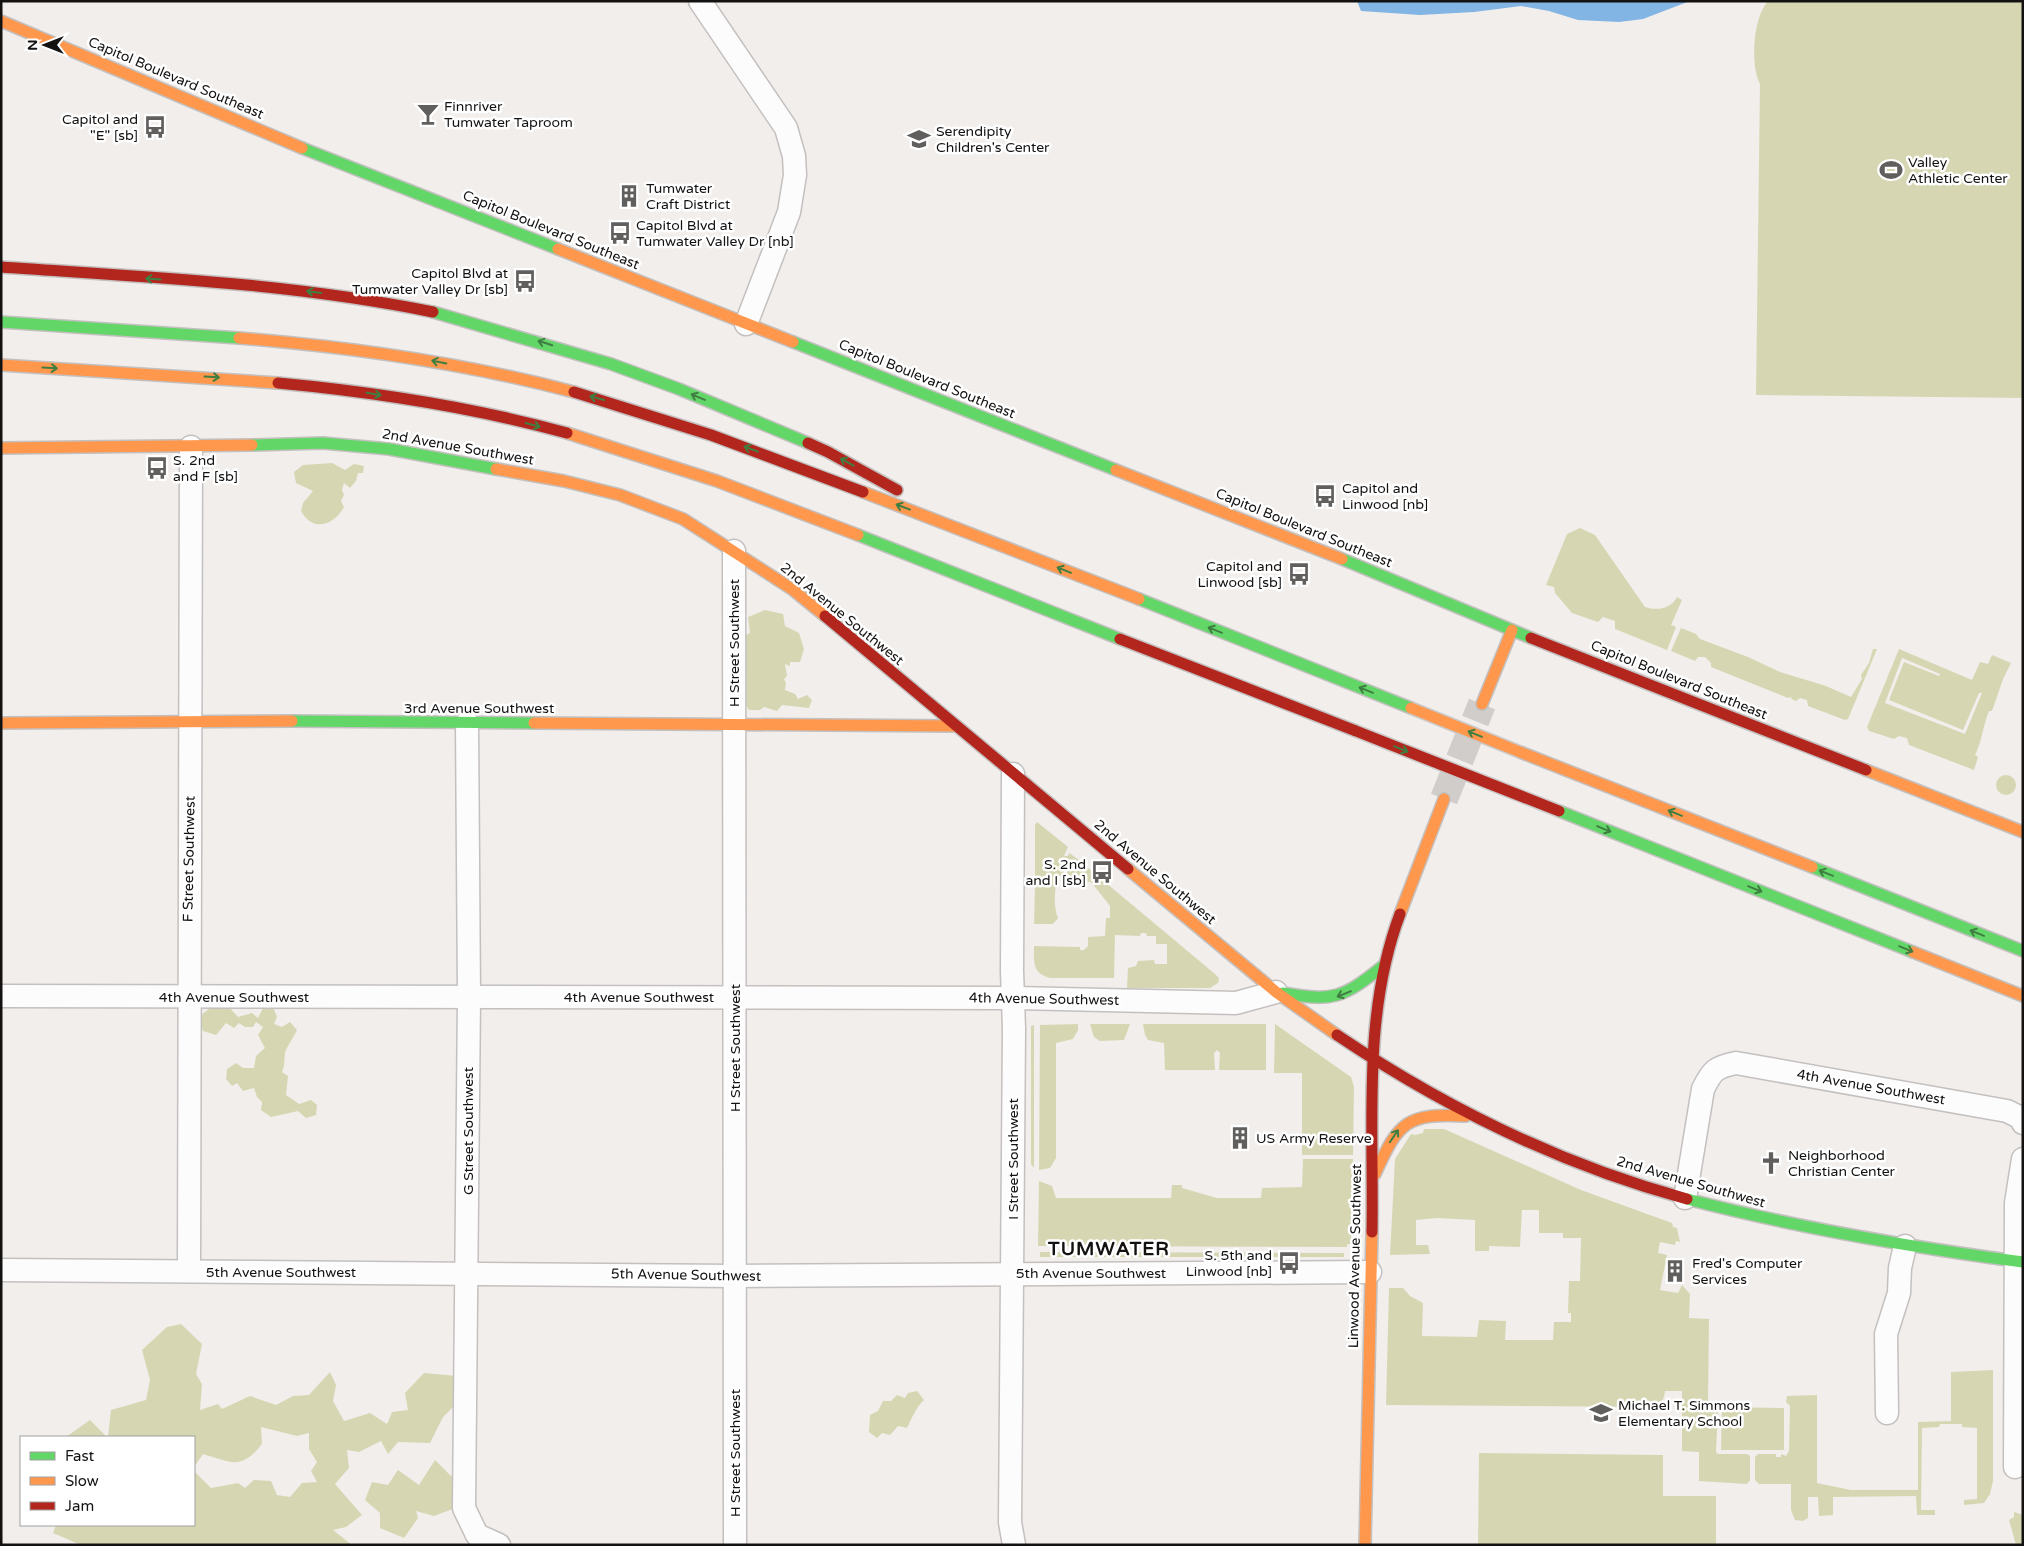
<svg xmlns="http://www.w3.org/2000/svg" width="2024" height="1546" font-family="'Varela Round',sans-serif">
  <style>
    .green { fill: #d6d7b2; fill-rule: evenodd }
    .water { fill: #82b4e4 }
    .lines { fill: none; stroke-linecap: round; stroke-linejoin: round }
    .secondary-tunnel { stroke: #d0cdcb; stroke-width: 28; stroke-dasharray: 28 14; stroke-linecap: butt }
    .street-casing { stroke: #c3c0bf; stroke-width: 25 }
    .fast-casing { stroke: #c3c0bf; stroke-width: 14 }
    .slow-casing { stroke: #c3c0bf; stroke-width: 14 }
    .jam-casing { stroke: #c3c0bf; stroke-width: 14 }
    .street { stroke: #fdfcfc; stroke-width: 22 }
    .fast { stroke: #63d668; stroke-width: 11 }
    .slow { stroke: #ff974d; stroke-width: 11 }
    .jam { stroke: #b3261e; stroke-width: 11 }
    .slow-bridge-casing { stroke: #cbc9c8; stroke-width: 14; stroke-linecap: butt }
    .jam-bridge-casing { stroke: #cbc9c8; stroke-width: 14; stroke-linecap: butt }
    .slow-bridge { stroke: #ff974d; stroke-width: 11 }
    .jam-bridge { stroke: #b3261e; stroke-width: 11 }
    .oneway { stroke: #3f7e41 }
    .labels { text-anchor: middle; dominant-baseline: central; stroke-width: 5; stroke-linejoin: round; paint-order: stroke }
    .street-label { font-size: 14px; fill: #141211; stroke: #fff }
    .poi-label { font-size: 14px; fill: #141211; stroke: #fff; text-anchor: start }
    .district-label { font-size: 19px; font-weight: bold; letter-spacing: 1px; fill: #141211; stroke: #fff }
  </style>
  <rect width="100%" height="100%" fill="#f1eeec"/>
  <g class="green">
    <path d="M1768,1H2023V398L1756,395L1760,84C1750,66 1753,17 1768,1Z"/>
    <path d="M332,463L345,470L354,464L364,466L363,473H358L356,481L350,488L344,483L342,490L344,495L341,501L344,507C334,525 313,533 301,511L303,503L313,491L296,483L294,472L303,465Z"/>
    <path d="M1580,528L1595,535L1645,607C1657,611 1671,609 1677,597L1682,600L1671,625L1676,627L1667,650L1615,629V621L1603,617L1598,622L1572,613L1555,593L1554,587L1546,585L1567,534Z"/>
    <path d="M765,610L783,614L785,626L799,633L804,649L800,662H790V666L785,664L787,676L784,679L786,683L785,690L795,694L798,699L807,695L812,700L809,708L782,705L777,711L764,707L760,710H749L743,701L737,640L750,633L748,617Z"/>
    <path d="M1681,628L1696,634L1700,639L1748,657L1780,672L1826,686L1851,697L1862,679L1861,675L1869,663L1873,649H1877L1848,719L1845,720L1808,706L1807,700L1800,698L1796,701L1791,699L1792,697L1788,698L1711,667V663L1705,657H1698L1695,661L1671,651Z"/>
    <path d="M1899,649L1972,680L1980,662L1988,664L1992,655L2011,663L2003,679L1992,711H1989C1983,726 1982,741 1975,755L1978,757L1974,770L1909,745L1907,738L1899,736L1894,739L1869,731L1867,727ZM1902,658L1940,674L1939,676L1904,662L1889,700L1963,730L1979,693H1982L1965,734L1885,703Z"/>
    <circle cx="2006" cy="785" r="10"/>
    <path d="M1037,822L1068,847L1064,856H1068L1069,853L1075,857L1215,974L1219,978L1218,983L1210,988H1127L1128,968L1136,966L1138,961L1154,960L1155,964H1167V944H1156V936H1147L1146,933H1141L1140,936L1115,935L1114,978H1050C1032,973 1034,962 1034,946L1080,947V950H1084L1088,946V937L1105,936L1106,918H1110V906L1091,882H1072L1071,877L1067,876V867L1064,870V876H1057C1055,890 1053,907 1058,918L1053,924H1034L1035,885H1040V881H1035V825Z"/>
    <path d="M229,1007L238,1017L252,1013L258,1018L263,1008L273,1007L277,1017L274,1024L282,1027L290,1022L297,1030C294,1037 287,1046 285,1053C284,1060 285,1066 282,1072L288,1076L286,1095L299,1104L311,1100L317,1105L316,1115L306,1118L298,1111L271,1117L261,1110L262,1102L257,1097L254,1088L243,1091L237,1083L232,1086L226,1079L227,1069L236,1063L243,1068H254L256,1056L265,1048L258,1035L263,1027L256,1022L253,1027H245L239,1023L234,1028L226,1023L216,1035L203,1031L199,1017L210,1008Z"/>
    <path d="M1078,1024V1030L1073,1039L1056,1043V1158L1050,1168L1039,1170L1040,1025Z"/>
    <path d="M1090,1024H1130L1124,1040L1100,1041L1094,1037Z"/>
    <path d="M1143,1024H1266V1070H1219L1220,1053L1217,1050L1214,1053L1215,1070H1165L1164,1043L1148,1040L1145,1035Z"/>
    <path d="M1275,1024L1351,1077L1354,1087L1353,1155H1302V1073H1274Z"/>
    <path d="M1034,1025V1168L1031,1164V1026Z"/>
    <path d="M1424,1129H1444L1581,1190L1672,1223L1673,1227L1677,1228L1680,1242L1676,1241L1675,1245L1660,1242L1658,1253L1667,1255L1660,1290L1678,1293L1682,1285L1690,1294L1689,1318L1709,1319L1708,1403H1717L1718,1409L1716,1452L1718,1454H1747L1750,1456V1480L1747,1484L1699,1481V1452L1682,1451V1391H1665C1664,1401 1661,1403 1652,1407L1386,1405L1389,1288H1403L1410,1296L1423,1303L1422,1336L1477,1337L1479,1320L1506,1321L1505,1340H1553L1554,1322H1571V1313H1568L1569,1281H1580L1581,1238H1563V1233H1539V1210H1522L1520,1247L1489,1246V1251H1475V1220L1437,1218L1416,1220V1245H1428L1430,1254L1390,1255L1395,1159L1411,1134L1415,1135L1423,1133Z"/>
    <path d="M1303,1159H1353L1351,1244H1347V1247L1038,1246L1039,1181L1052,1186L1056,1198H1171L1172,1185H1182V1188L1217,1198H1261L1262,1188L1302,1187Z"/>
    <path d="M1040,1252L1344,1253V1257H1040Z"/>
    <path d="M181,1324L202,1344L196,1374L202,1384L200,1410L218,1404L222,1409L250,1396L276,1405L293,1396L309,1395L330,1372L336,1385L333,1401L344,1421L370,1413L387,1424L392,1412L408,1410L405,1393L424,1373L457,1376L458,1402L443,1417L430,1443L398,1442L388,1454L381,1441L359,1452L347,1450L349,1468L335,1484L362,1515L346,1527L333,1530L352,1545H81L53,1533L56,1525H194V1471L211,1488L238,1483L245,1488L254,1480L271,1481L277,1495L290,1497L302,1483L317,1482L311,1471L317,1462L309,1449V1433L297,1436L261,1427L262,1444C241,1471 231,1462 203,1454L194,1467V1437H108L111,1410L146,1400L150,1380L142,1350L167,1327Z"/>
    <path d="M1993,1370V1481L1990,1494L1984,1503L1964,1505V1500L1977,1499V1428L1962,1427V1424H1940L1939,1427L1922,1428L1921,1510H1935V1515H1917L1916,1496L1833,1497V1515L1819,1516L1818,1497H1808V1518L1803,1521L1795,1520L1791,1510V1484H1759L1755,1480V1457L1758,1454H1776V1457H1781V1454L1786,1456L1789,1451L1790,1406L1786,1402L1787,1396L1817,1395V1483L1851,1490H1918V1422L1951,1421V1372Z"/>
    <path d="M917,1391L924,1400C916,1407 912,1418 907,1428L898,1426L890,1435L882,1433L877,1438L869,1432L870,1415L878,1411L883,1401H891L897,1395L905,1398L908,1393Z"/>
    <path d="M1722,1407L1784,1408V1450H1721Z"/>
    <path d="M90,1420L107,1437H66Z"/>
    <path d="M1479,1453L1663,1455V1496H1716V1545H1478Z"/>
    <path d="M435,1460L457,1482L458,1507L434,1516L416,1511L418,1518L404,1538L380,1528V1513L365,1500L372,1482L388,1485L398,1470L419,1485Z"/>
    <path d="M2014,1512L2023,1515V1545H2016L2009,1520L2014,1517Z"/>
  </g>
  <path class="water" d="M1357,1H1690L1643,19L1619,22L1578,20L1549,11L1521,6L1474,12L1420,15L1361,11Z"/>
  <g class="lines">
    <path class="secondary-tunnel" d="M1444,799L1482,704"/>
    <defs>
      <g id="street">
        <path d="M700,1L786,128L794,156L795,175L789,212L746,324"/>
        <path d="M734,551L735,1545"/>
        <path d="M467,723L469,997L464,1508L477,1535L499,1545"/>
        <path d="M1013,774L1012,971L1014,1029L1010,1522L1014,1545"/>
        <path d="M1,996L1013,998L1236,1003L1276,992"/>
        <path d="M1685,1198L1703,1089C1712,1071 1715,1067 1736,1063L2007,1111L2021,1118L2023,1123"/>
        <path d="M1,1270L735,1276L1370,1272"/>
        <path d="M189,1271L191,447"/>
        <path d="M1887,1413L1886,1334L1899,1293L1900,1268L1905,1246"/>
        <path d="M2015,1467L2016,1203L2023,1159"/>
      </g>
      <g id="fast">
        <path d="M302,148L558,249"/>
        <path d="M433,312L611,364L679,389L808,443"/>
        <path d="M1,322L239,338"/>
        <path d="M793,342L1116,470"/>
        <path d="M252,445L323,443L389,449L496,469"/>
        <path d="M858,535L1120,639"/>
        <path d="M1342,559L1531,638"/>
        <path d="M1139,599L1411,708"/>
        <path d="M292,721L534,723"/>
        <path d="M1559,811L1913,952"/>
        <path d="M1812,867L2023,951"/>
        <path d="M1283,993C1334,1002 1343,998 1383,966"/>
        <path d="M1687,1199C1798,1228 1910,1247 2023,1262"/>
      </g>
      <g id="slow">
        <path d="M1,21L302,148"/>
        <path d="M558,249L793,342"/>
        <path d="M239,338C352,347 464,363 574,392"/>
        <path d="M1,365L278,383"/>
        <path d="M567,433L717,481L858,535"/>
        <path d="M1,448L252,445"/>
        <path d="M496,469L564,481L620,495L683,519L792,589L825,616"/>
        <path d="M1116,470L1342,559"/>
        <path d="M863,492L1139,599"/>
        <path d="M1482,704L1512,630"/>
        <path d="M1,723L292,721"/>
        <path d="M534,723L956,726"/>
        <path d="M1520,752L1812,867"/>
        <path d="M1866,770L2023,832"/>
        <path d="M1128,869L1276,992L1337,1035"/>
        <path d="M1400,914L1444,799"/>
        <path d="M1913,952L2023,996"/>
        <path d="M1375,1174C1399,1121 1407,1113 1466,1116"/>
        <path d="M1365,1545L1372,1232"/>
      </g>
      <g id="jam">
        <path d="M1,267C146,277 290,283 433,312"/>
        <path d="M278,383C375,392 472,407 567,433"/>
        <path d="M574,392L711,435L863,492"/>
        <path d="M808,443L828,452L897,490"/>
        <path d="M825,616L1128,869"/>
        <path d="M1531,638L1866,770"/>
        <path d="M1120,639L1356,731"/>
        <path d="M1337,1035C1444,1107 1562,1165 1687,1199"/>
        <path d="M1372,1232C1374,1126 1362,1015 1400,914"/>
      </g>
    </defs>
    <use href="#street" class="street-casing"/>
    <use href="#fast" class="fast-casing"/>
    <use href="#slow" class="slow-casing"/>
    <use href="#jam" class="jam-casing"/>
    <use href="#street" class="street"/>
    <use href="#fast" class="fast"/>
    <use href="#slow" class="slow"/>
    <use href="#jam" class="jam"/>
    <defs>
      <path id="slow-bridge" d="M1411,708L1520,752"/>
      <path id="jam-bridge" d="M1356,731L1559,811"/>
    </defs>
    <use href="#slow-bridge" class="slow-bridge-casing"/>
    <use href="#jam-bridge" class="jam-bridge-casing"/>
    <use href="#slow-bridge" class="slow-bridge"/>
    <use href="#jam-bridge" class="jam-bridge"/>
  </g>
  <defs><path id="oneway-shaft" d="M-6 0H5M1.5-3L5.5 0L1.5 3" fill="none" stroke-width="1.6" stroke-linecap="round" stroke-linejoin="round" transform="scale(1.25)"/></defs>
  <g class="oneway">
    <use href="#oneway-shaft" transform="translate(153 279) rotate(-176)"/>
    <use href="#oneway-shaft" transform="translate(314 292) rotate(-173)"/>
    <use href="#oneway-shaft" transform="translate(545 343) rotate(-162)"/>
    <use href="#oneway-shaft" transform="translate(439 362) rotate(-169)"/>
    <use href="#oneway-shaft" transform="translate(50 368) rotate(3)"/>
    <use href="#oneway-shaft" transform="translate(212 377) rotate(3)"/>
    <use href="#oneway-shaft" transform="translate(374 394) rotate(9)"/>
    <use href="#oneway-shaft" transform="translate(698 397) rotate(-157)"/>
    <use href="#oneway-shaft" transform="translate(597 398) rotate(-165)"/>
    <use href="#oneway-shaft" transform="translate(533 425) rotate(15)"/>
    <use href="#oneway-shaft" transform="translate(751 449) rotate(-159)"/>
    <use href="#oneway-shaft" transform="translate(847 462) rotate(-151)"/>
    <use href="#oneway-shaft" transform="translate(903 507) rotate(-159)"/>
    <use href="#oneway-shaft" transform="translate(1064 570) rotate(-158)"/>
    <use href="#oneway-shaft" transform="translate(1215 630) rotate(-158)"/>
    <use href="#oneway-shaft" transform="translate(1366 690) rotate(-158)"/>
    <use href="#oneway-shaft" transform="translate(1475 734) rotate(-158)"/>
    <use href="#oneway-shaft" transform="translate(1401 749) rotate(22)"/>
    <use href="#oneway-shaft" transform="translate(1675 813) rotate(-158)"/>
    <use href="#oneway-shaft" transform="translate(1604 829) rotate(22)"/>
    <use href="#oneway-shaft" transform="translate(1826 873) rotate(-158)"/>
    <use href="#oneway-shaft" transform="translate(1755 889) rotate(22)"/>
    <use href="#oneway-shaft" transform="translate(1977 933) rotate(-158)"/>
    <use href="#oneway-shaft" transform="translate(1906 949) rotate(22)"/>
    <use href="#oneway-shaft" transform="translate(1344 994) rotate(158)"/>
    <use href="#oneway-shaft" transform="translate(1394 1136) rotate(-56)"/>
  </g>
  <defs>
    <symbol id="bar-bare" viewBox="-9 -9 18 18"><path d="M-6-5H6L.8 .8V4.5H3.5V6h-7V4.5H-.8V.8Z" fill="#615f5e" stroke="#fff" stroke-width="2.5" paint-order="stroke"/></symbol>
    <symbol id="bus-bare" viewBox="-9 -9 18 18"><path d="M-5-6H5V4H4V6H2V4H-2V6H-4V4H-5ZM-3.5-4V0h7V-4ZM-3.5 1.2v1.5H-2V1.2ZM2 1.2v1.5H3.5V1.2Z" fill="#615f5e" stroke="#fff" stroke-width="2.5" paint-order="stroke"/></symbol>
    <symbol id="school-bare" viewBox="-9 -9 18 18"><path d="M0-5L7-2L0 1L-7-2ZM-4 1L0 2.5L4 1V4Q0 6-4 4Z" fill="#615f5e" stroke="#fff" stroke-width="2.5" paint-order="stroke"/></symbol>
    <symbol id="stadium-bare" viewBox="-9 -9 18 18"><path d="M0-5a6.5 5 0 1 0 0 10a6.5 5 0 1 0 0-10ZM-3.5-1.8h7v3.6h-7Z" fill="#615f5e" stroke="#fff" stroke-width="2.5" paint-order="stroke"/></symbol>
    <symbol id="building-bare" viewBox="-9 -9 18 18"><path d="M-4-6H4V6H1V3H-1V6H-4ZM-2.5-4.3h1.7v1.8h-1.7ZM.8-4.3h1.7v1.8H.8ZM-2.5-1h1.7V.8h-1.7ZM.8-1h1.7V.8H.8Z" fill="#615f5e" stroke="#fff" stroke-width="2.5" paint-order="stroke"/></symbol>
    <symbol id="church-bare" viewBox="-9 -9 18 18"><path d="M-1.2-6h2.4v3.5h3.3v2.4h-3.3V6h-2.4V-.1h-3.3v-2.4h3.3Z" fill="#615f5e" stroke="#fff" stroke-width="2.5" paint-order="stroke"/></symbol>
  </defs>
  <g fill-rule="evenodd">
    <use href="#bar-bare" x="412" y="98" width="32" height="32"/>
    <use href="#bus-bare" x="139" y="111" width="32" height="32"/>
    <use href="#school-bare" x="903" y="123" width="32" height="32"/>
    <use href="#stadium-bare" x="1875" y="154" width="32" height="32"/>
    <use href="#building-bare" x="613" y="180" width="32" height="32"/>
    <use href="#bus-bare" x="604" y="217" width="32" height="32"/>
    <use href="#bus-bare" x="509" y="265" width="32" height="32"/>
    <use href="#bus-bare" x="141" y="452" width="32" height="32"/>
    <use href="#bus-bare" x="1309" y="480" width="32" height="32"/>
    <use href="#bus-bare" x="1283" y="558" width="32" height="32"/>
    <use href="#bus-bare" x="1086" y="856" width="32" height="32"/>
    <use href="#building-bare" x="1224" y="1122" width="32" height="32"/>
    <use href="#church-bare" x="1755" y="1147" width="32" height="32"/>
    <use href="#bus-bare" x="1273" y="1247" width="32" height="32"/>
    <use href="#building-bare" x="1659" y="1255" width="32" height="32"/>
    <use href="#school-bare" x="1585" y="1397" width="32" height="32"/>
  </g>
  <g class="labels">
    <g class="street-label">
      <text transform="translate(176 78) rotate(23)">Capitol Boulevard Southeast</text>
      <text transform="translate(551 230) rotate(22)">Capitol Boulevard Southeast</text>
      <text transform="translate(927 379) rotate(22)">Capitol Boulevard Southeast</text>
      <text transform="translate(458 447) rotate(10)">2nd Avenue Southwest</text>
      <text transform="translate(1304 528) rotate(22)">Capitol Boulevard Southeast</text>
      <text transform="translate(842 614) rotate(39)">2nd Avenue Southwest</text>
      <text transform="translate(734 643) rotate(-90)">H Street Southwest</text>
      <text transform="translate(1679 680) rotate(22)">Capitol Boulevard Southeast</text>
      <text x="479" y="708">3rd Avenue Southwest</text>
      <text transform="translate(189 859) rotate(-89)">F Street Southwest</text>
      <text transform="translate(1155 872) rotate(40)">2nd Avenue Southwest</text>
      <text x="234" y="997">4th Avenue Southwest</text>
      <text x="639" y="997">4th Avenue Southwest</text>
      <text transform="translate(1044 999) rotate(1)">4th Avenue Southwest</text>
      <text transform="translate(735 1048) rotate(-90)">H Street Southwest</text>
      <text transform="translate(1871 1087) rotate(10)">4th Avenue Southwest</text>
      <text transform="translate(468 1131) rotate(-90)">G Street Southwest</text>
      <text transform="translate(1013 1159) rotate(-90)">I Street Southwest</text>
      <text transform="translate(1691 1182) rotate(16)">2nd Avenue Southwest</text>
      <text transform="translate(1355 1256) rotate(-89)">Linwood Avenue Southwest</text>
      <text x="281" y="1272">5th Avenue Southwest</text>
      <text x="1091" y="1273">5th Avenue Southwest</text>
      <text transform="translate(686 1275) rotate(1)">5th Avenue Southwest</text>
      <text transform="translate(735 1453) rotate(-90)">H Street Southwest</text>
    </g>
    <g class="poi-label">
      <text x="444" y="106">Finnriver<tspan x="444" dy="16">Tumwater Taproom</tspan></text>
      <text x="138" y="119" text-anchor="end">Capitol and<tspan x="138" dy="16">"E" [sb]</tspan></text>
      <text x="936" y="131">Serendipity<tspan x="936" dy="16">Children's Center</tspan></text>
      <text x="1908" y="162">Valley<tspan x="1908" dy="16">Athletic Center</tspan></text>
      <text x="646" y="188">Tumwater<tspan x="646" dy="16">Craft District</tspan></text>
      <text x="636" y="225">Capitol Blvd at<tspan x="636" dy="16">Tumwater Valley Dr [nb]</tspan></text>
      <text x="508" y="273" text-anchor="end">Capitol Blvd at<tspan x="508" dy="16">Tumwater Valley Dr [sb]</tspan></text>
      <text x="173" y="460">S. 2nd<tspan x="173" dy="16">and F [sb]</tspan></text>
      <text x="1342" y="488">Capitol and<tspan x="1342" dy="16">Linwood [nb]</tspan></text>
      <text x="1282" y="566" text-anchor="end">Capitol and<tspan x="1282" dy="16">Linwood [sb]</tspan></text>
      <text x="1086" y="864" text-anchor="end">S. 2nd<tspan x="1086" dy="16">and I [sb]</tspan></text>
      <text x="1256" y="1138">US Army Reserve</text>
      <text x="1788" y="1155">Neighborhood<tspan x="1788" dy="16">Christian Center</tspan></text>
      <text x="1272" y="1255" text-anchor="end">S. 5th and<tspan x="1272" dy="16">Linwood [nb]</tspan></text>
      <text x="1692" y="1263">Fred's Computer<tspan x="1692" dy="16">Services</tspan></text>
      <text x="1618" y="1405">Michael T. Simmons<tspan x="1618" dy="16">Elementary School</tspan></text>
    </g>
    <g class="district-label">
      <text x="1109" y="1249">TUMWATER</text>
    </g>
  </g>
  <rect width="2024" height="1546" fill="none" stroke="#141211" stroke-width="5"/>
  <rect x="20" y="1436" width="175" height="90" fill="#ffffff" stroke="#a1a0a0"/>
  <rect x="30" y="1452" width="25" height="8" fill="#63d668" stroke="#a1a0a0"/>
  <text x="65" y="1461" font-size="15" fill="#141211">Fast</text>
  <rect x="30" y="1477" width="25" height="8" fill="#ff974d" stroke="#a1a0a0"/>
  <text x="65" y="1486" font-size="15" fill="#141211">Slow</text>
  <rect x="30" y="1502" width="25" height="8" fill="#b3261e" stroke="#a1a0a0"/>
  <text x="65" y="1511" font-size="15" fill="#141211">Jam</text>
  <g transform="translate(45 45) rotate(270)" stroke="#ffffff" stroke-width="4" paint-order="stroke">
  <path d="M0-4L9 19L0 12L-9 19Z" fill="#141211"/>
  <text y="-8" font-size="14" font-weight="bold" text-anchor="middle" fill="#141211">N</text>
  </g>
</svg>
